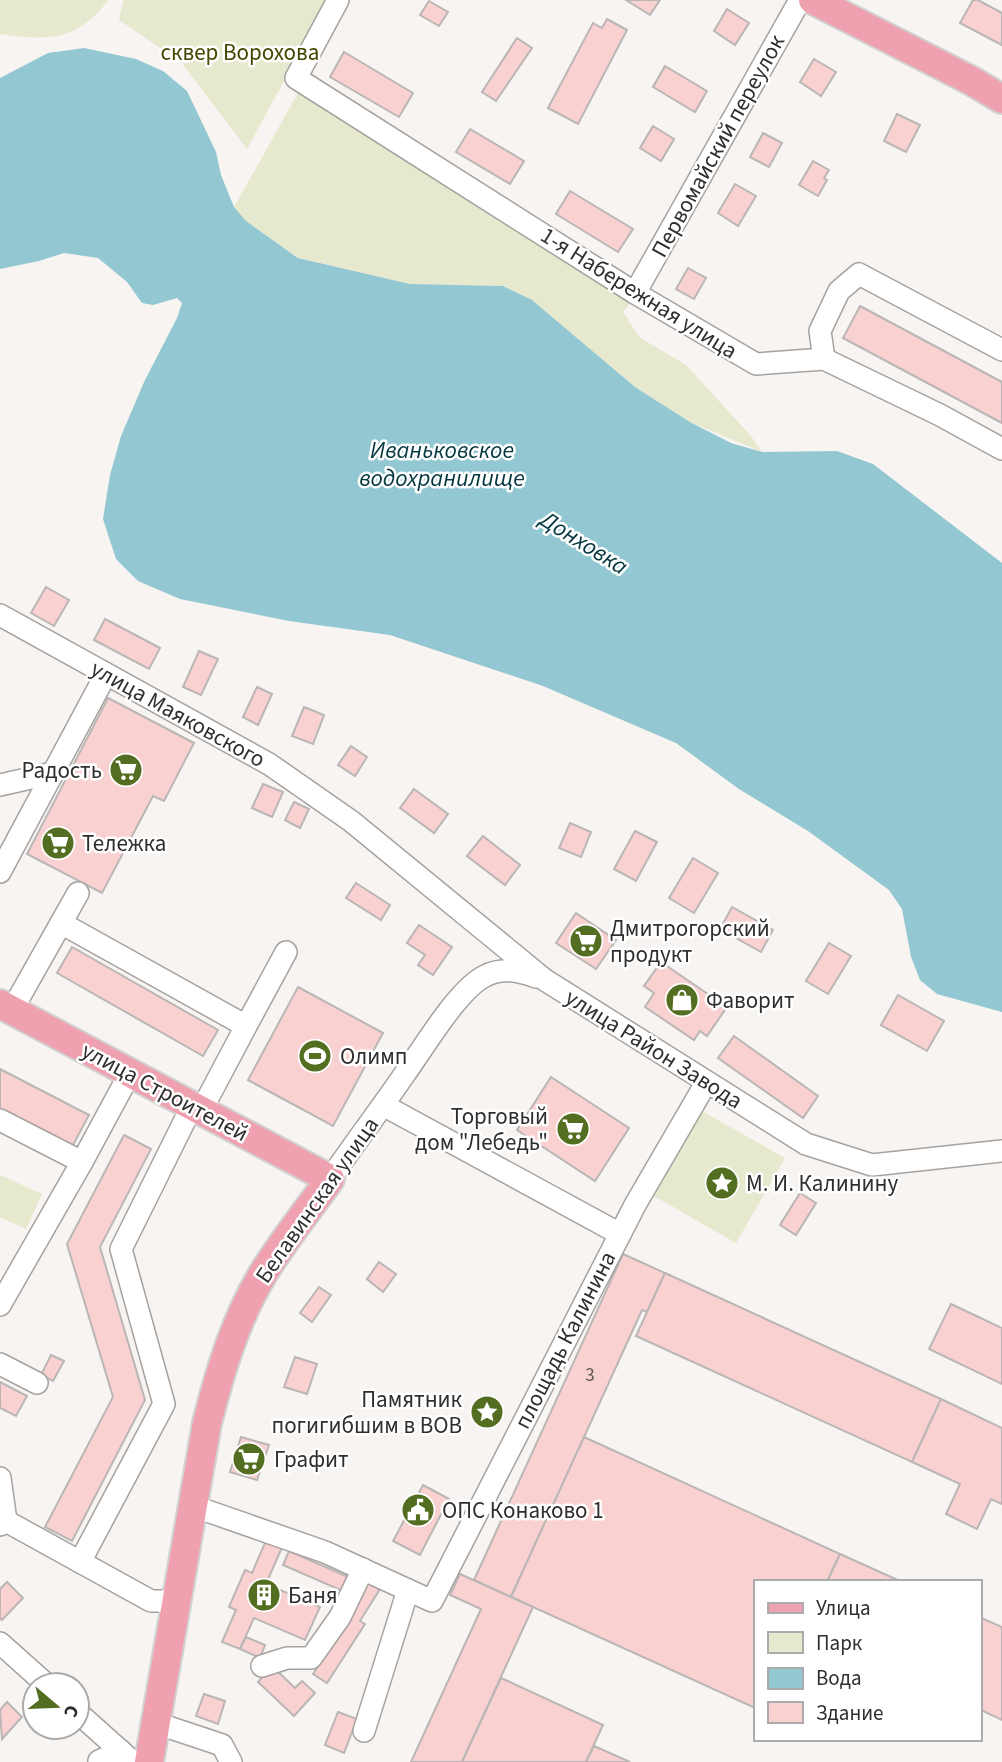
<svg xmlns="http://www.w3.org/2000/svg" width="1002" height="1762" font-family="'Source Sans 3',sans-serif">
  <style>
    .green { fill: #e6e9cd }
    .water { fill: #93c7d1 }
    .building { fill: #f9d1d0; stroke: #bbb6b6; stroke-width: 2 }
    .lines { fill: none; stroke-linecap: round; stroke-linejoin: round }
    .minor-casing { stroke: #a6a2a0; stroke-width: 24 }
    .major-casing { stroke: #d1d1d1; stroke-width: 32 }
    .minor { stroke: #fff; stroke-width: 21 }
    .major { stroke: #f0a1af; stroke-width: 28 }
    .labels { text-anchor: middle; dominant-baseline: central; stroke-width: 5; stroke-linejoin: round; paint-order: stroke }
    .number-label { font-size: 19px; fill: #625756 }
    .park-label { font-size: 23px; fill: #454700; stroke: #fff }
    .street-label { font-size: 23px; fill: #302e2e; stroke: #fff }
    .poi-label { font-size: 23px; fill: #302e2e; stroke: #fff; text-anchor: start }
    .water-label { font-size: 24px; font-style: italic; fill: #053840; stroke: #fff }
  </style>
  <rect width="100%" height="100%" fill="#f7f4f1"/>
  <g class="green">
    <path d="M0,0H108C79,41 46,41 0,34Z"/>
    <path d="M123,0H328L247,149L181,62L119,20Z"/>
    <path d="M298,93L633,300L623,312L639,337L686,365L751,436L762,452L690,422L635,387L532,300L503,286L410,284L299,258L246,221L234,207Z"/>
    <path d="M702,1111L785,1158L736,1243L654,1196Z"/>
    <path d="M0,1175L42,1194L26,1229L0,1217Z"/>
  </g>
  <path class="water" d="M84,48L136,59L163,71L187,91L216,152L221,175L234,207L246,221L298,258L410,284L503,286L532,300L635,387L690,422L731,443L762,452L837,451L873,464L1002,563V1012L937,994L920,980L911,957L902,909L889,890L808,831L739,789L676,743L543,686L390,635L289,621L180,599L138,581L116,559L103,519L110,475L121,436L145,380L177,318L182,303L177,298L153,305L142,303L127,282L98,258L64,253L39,261L0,269V78L48,53Z"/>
  <g class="building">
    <path d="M626,0H660L650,15Z"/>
    <path d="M973,0H978L1002,13V45L960,23Z"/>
    <path d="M429,1L448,12L439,26L420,15Z"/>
    <path d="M727,9L749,23L735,45L714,31Z"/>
    <path d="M607,19L627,30L578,124L548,108L593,23L602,28Z"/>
    <path d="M517,38L532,48L496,101L482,92Z"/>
    <path d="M344,52L413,93L399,117L330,77Z"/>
    <path d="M814,59L836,72L821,96L800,82Z"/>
    <path d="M665,66L707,91L695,112L653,87Z"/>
    <path d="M897,114L920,125L906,152L884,141Z"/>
    <path d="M653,126L674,139L661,161L640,148Z"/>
    <path d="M470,129L524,161L510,184L456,152Z"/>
    <path d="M763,133L782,143L769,167L750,157Z"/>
    <path d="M813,161L829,170L824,178L827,180L818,196L799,185Z"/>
    <path d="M735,184L756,196L738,226L718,213Z"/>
    <path d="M570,191L633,229L618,252L556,214Z"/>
    <path d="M688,268L706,278L694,299L676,289Z"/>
    <path d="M860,306L1002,382V423L843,338Z"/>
    <path d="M46,587L69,600L54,626L31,613Z"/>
    <path d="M105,619L160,648L149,669L94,640Z"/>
    <path d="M199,651L218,659L201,695L183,687Z"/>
    <path d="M257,687L272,694L258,725L243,717Z"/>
    <path d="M108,698L194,743L164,801L153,796L102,893L27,854Z"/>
    <path d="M304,707L324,715L313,744L292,736Z"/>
    <path d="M351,746L367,757L355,776L338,765Z"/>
    <path d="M263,784L283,792L272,817L252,808Z"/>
    <path d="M414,789L448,814L434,833L400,808Z"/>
    <path d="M294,802L309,809L300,828L285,820Z"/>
    <path d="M570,823L591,832L581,857L559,848Z"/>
    <path d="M635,831L657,842L636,881L614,869Z"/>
    <path d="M483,836L520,865L505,885L467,856Z"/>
    <path d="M693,858L718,873L694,913L669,898Z"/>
    <path d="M356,883L390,905L381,920L346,898Z"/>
    <path d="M732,907L773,930L761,952L720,929Z"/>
    <path d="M576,913L616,940L596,969L556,943Z"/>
    <path d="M419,925L452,947L433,975L418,965L425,955L407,943Z"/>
    <path d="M829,943L851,956L828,994L806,981Z"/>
    <path d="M72,947L218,1030L203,1056L57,973Z"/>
    <path d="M661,962L727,1007L707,1036L700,1031L694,1040L645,1007L654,993L644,986Z"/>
    <path d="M298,987L383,1033L333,1126L248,1080Z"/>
    <path d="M898,995L944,1021L927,1051L881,1025Z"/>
    <path d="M734,1036L818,1096L803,1118L718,1058Z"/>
    <path d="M0,1069L89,1115L72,1147L0,1109Z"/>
    <path d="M551,1077L629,1128L595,1181L517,1130Z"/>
    <path d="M124,1135L151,1149L100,1247L145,1400L72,1541L45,1527L113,1397L67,1244Z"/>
    <path d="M800,1193L816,1203L796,1235L780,1225Z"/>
    <path d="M623,1254L665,1273L647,1312L642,1310L511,1597L474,1580Z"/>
    <path d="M379,1262L396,1274L383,1292L367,1279Z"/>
    <path d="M665,1273L941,1399L912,1462L636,1336Z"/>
    <path d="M319,1287L331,1295L312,1322L300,1313Z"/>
    <path d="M951,1304L1002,1328V1384L929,1349Z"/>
    <path d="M51,1355L64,1361L53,1381L41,1375Z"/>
    <path d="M295,1357L317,1364L307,1394L284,1387Z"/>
    <path d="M0,1382L27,1396L16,1416L0,1408Z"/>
    <path d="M941,1399L1002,1428V1504L991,1499L977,1529L946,1514L960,1484L912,1462Z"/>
    <path d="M241,1437L269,1445L257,1480L230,1472Z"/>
    <path d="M584,1437L840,1554L827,1582H755V1708L511,1597Z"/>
    <path d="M423,1485L449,1499L420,1555L393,1541Z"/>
    <path d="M267,1538L283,1545L266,1584L320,1607L305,1640L254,1618L240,1649L222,1642L236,1610L229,1607L245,1570L252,1573Z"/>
    <path d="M289,1551L353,1579L347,1593L283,1565Z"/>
    <path d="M840,1554L902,1582H827Z"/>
    <path d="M460,1574L533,1607L462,1762H411L481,1609L450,1595Z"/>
    <path d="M366,1580L380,1589L360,1621L365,1624L327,1683L313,1674L350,1617Z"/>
    <path d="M7,1582L23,1598L2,1620L0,1618V1589Z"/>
    <path d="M979,1617L1002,1627V1720L979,1709Z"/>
    <path d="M246,1637L265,1645L260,1658L240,1649Z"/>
    <path d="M272,1666L295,1688L302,1681L315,1693L294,1716L258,1682Z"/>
    <path d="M501,1678L603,1725L586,1762H462Z"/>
    <path d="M204,1694L225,1701L218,1724L196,1716Z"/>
    <path d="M7,1702L22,1717L2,1739L0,1710Z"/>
    <path d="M338,1712L357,1719L344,1753L325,1745Z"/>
    <path d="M594,1746L630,1762H586Z"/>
  </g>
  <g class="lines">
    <defs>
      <g id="minor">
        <path d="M338,0L296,78L635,293L756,364L824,359L940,415L1002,449"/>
        <path d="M635,293L800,0"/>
        <path d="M824,359L820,331L839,291L859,274L1002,350"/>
        <path d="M0,615L269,764L351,821L545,980L806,1144L872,1165L1002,1151"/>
        <path d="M0,785L53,773"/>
        <path d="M0,872L106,674"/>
        <path d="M61,923L246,1026L201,1111"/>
        <path d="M12,1010L78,893"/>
        <path d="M246,1026L286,952"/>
        <path d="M383,1105L620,1234"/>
        <path d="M0,1120L82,1162L130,1073"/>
        <path d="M330,1179C354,1144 380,1110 404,1075C423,1049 458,989 485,976C502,967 519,971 536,977"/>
        <path d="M0,1305L82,1162"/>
        <path d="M0,1364L37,1383"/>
        <path d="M0,1478L6,1521"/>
        <path d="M193,1506L325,1552L432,1601L635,1205L706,1083"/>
        <path d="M0,1525L6,1521L151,1601H177"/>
        <path d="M80,1562L164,1404L121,1249L192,1106"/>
        <path d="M0,1643L47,1685"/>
        <path d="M262,1666L287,1658H311L340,1617L363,1569"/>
        <path d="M77,1712L133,1762"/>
        <path d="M156,1723L222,1745L231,1762"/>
        <path d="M364,1731L408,1590"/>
        <path d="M99,1761L121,1751"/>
      </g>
      <g id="major">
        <path d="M813,0L972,81L1002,99"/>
        <path d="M0,1004L330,1179C308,1210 284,1240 264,1272C236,1318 220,1371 207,1423L149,1762"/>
      </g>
    </defs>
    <use href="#minor" class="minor-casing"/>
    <use href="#major" class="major-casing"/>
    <use href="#minor" class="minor"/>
    <use href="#major" class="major"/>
  </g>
  <defs>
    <symbol id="supermarket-disc" viewBox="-11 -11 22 22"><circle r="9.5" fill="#546e21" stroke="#fff"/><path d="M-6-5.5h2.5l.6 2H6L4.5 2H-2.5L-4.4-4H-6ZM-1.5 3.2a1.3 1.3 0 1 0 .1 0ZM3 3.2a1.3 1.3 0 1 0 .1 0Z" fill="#fff"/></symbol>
    <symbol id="shop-disc" viewBox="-11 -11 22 22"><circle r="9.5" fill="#546e21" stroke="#fff"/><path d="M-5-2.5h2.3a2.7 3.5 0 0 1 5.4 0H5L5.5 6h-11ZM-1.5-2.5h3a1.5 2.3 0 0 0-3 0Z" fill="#fff"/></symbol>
    <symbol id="stadium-disc" viewBox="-11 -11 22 22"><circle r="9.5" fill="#546e21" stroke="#fff"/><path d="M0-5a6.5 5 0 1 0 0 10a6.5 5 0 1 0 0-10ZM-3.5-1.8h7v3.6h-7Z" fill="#fff"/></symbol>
    <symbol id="sight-disc" viewBox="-11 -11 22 22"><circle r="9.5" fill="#546e21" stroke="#fff"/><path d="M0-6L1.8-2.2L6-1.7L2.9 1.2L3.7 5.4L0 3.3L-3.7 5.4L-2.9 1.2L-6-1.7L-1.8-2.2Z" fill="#fff"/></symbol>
    <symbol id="civic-disc" viewBox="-11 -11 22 22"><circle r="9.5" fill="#546e21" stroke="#fff"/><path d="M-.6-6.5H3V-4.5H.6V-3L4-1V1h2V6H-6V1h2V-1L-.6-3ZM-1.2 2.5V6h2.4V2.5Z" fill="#fff"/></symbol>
    <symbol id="building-disc" viewBox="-11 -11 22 22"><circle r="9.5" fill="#546e21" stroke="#fff"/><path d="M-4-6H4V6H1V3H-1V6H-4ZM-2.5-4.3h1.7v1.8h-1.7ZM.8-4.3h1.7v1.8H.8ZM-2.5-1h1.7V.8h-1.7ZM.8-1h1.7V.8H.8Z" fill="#fff"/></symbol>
  </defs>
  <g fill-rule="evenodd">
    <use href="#supermarket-disc" x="107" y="751" width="38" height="38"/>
    <use href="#supermarket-disc" x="39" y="824" width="38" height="38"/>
    <use href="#supermarket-disc" x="567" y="922" width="38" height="38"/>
    <use href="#shop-disc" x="663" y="981" width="38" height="38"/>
    <use href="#stadium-disc" x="296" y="1037" width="38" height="38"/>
    <use href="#supermarket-disc" x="554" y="1110" width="38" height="38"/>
    <use href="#sight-disc" x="703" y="1164" width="38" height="38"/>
    <use href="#sight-disc" x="468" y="1393" width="38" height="38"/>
    <use href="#supermarket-disc" x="230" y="1440" width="38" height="38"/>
    <use href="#civic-disc" x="399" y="1491" width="38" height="38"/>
    <use href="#building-disc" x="245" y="1576" width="38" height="38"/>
  </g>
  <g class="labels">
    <g class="number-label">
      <text x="590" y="1375">3</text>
    </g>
    <g class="park-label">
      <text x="240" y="52">сквер Ворохова</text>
    </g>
    <g class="street-label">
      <text transform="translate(718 146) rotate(-61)">Первомайский переулок</text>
      <text transform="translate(639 293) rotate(32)">1-я Набережная улица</text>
      <text transform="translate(178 714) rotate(29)">улица Маяковского</text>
      <text transform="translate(654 1049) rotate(32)">улица Район Завода</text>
      <text transform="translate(165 1092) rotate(28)">улица Строителей</text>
      <text transform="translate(317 1200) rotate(-55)">Белавинская улица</text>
      <text transform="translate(565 1340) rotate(-63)">площадь Калинина</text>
    </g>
    <g class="poi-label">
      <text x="102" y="770" text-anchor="end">Радость</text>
      <text x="82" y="843">Тележка</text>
      <text x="610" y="928">Дмитрогорский<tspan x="610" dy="26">продукт</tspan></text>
      <text x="706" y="1000">Фаворит</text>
      <text x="340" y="1056">Олимп</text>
      <text x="548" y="1116" text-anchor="end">Торговый<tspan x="548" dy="26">дом "Лебедь"</tspan></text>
      <text x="746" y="1183">М. И. Калинину</text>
      <text x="462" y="1399" text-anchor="end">Памятник<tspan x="462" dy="26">погигибшим в ВОВ</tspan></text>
      <text x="274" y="1459">Графит</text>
      <text x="442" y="1510">ОПС Конаково 1</text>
      <text x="288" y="1595">Баня</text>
    </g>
    <g class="water-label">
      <text x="442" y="450">Иваньковское<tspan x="442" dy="28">водохранилище</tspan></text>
      <text transform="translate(584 543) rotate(32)">Донховка</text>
    </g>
  </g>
  <rect x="754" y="1580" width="228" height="161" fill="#ffffff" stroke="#acabab" stroke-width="2"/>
  <rect x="768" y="1603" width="35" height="10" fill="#f0a1af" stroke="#acabab" stroke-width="2"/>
  <text x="816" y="1615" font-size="21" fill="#302e2e">Улица</text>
  <rect x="768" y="1632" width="35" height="21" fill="#e6e9cd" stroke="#acabab" stroke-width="2"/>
  <text x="816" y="1650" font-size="21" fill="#302e2e">Парк</text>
  <rect x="768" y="1668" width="35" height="21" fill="#93c7d1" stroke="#acabab" stroke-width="2"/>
  <text x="816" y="1685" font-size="21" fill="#302e2e">Вода</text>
  <rect x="768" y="1702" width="35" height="21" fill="#f9d1d0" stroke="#acabab" stroke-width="2"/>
  <text x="816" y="1720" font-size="21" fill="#302e2e">Здание</text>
  <g transform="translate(56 1706) rotate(109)"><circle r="33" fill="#ffffff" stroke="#acabab" stroke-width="2"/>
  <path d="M0-5L12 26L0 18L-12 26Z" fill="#546e21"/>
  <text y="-10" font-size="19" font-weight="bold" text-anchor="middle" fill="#302e2e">С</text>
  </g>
</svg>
